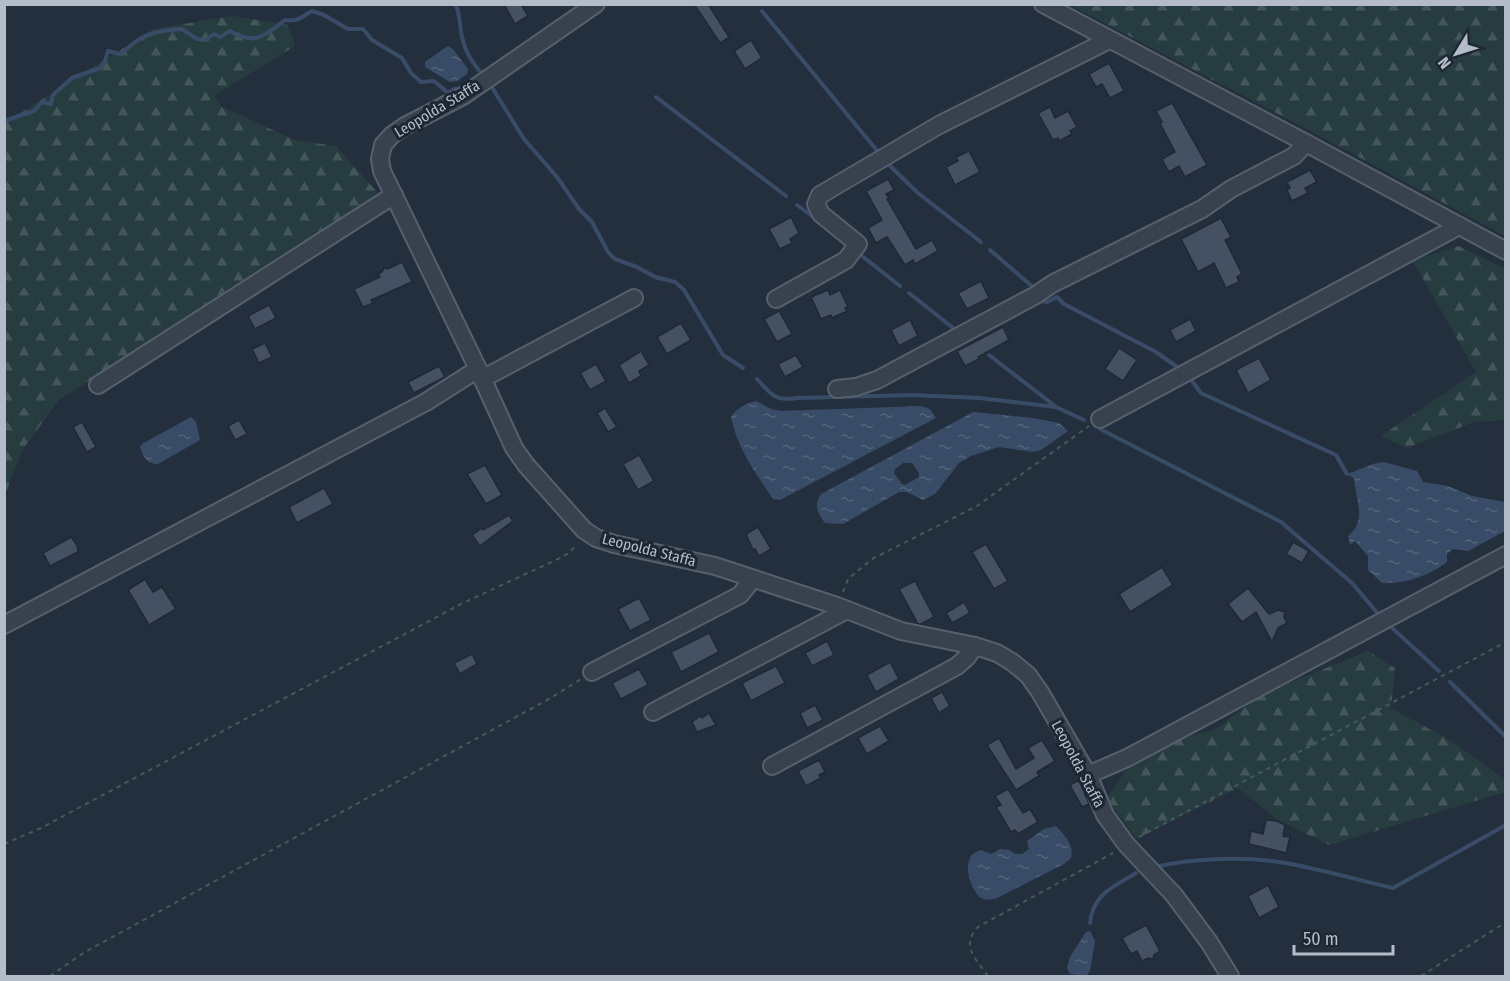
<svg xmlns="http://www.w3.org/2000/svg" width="1510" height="981" font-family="'Fira Sans Condensed',sans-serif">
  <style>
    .forest { fill: url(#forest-firs) }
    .water { fill: url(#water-ripples); fill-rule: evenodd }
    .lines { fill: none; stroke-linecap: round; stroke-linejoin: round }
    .stream { stroke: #394c67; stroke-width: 4 }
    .building { fill: #455162; stroke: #1f2835; stroke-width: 1.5 }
    .minor-casing { stroke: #565f6c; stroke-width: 20 }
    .path { stroke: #44595c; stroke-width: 2; stroke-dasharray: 4.5 4.5; stroke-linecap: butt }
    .minor { stroke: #38414e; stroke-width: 16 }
    .labels { text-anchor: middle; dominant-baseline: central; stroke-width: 6; stroke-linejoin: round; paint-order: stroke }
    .street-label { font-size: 15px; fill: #b4bcc9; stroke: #1d2633 }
  </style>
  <defs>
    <pattern id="forest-firs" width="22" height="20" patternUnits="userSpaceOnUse" patternTransform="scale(1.5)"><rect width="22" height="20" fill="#263c3f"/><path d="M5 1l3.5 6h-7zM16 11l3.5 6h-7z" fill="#435659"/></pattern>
    <pattern id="water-ripples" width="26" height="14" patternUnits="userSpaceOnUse" patternTransform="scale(1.5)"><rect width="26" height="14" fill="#394c67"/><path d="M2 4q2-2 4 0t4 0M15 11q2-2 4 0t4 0" fill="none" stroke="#53647b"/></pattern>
  </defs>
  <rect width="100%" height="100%" fill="#242f3e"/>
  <g class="forest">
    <path d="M1070,5H1505V236L1305,128Z"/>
    <path d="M232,16L288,25L295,46L214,96L222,107L295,140L336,146L377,192L363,206L59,400L23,449L5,495V123L153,29Z"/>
    <path d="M1458,246L1505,269V420L1474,422L1407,448L1381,436L1476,372L1413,261Z"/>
    <path d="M1368,651L1395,668L1391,708L1451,741L1506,780L1505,792L1329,845L1278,820L1238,788L1136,839L1107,798L1125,772L1164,743L1216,729L1262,694Z"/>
  </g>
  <g class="water">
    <path d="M448,46L453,49L468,69L467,74L457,81L450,82L425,67V62Z"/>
    <path d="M756,401L771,409L781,411L921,406L930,409L936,418L780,500L773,499C756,474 737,448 731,417C737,408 745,404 756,401Z"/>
    <path d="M973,412L1033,418L1059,423L1068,431L1041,450L1033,452L999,447L971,456L959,463L935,494L923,500L907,492H899L843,524L825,523C818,514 813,505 821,494ZM903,463H912L919,473V477L905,485L902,484L894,473L895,469Z"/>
    <path d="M191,417L196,422L200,440L158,464C148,465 143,457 140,447L142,444Z"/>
    <path d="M1384,462L1417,471L1423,482L1448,486L1472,496L1505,502V531L1468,551L1453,549L1447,554V562C1429,576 1405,584 1382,583L1368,570V556L1355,541L1350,545L1348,536C1368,521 1355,498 1354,478L1347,474C1360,470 1370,463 1384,462Z"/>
    <path d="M1056,826C1065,836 1074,844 1071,858L1064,864L995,899C991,899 986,901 981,898C971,891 962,864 973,854C974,853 980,850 981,850L991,854L1000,849L1010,850L1015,854H1022L1029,849L1027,841L1044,829Z"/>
    <path d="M1090,931L1095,941L1090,971L1086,976L1070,974L1067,968L1070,957L1086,932Z"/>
  </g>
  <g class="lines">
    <g class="stream">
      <path d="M455,4C461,15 459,25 462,37C465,52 472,62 482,74L479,77"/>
      <path d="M762,11L879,153"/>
      <path d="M491,86L524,139L557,177L579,209L592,222L608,252L615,259L637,267L655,277L675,282L684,290L723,355L743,368"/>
      <path d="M656,97L786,196"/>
      <path d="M4,121L34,111L42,102L51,104L53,95L72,78L100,68L105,61L108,51L120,54C126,50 130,46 135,42C147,32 167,30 182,29L197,39L206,40L214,34L220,37L230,31C255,46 264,36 285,20C298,22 301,17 312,11L324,15L348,29H363L372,40L402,58L411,73L421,82L434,81L448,93L454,89H460"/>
      <path d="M887,163L918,193L981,242"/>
      <path d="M797,205L816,219"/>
      <path d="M990,250L1033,287"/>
      <path d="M862,256L900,286"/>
      <path d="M909,293L957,331"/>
      <path d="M1041,301L1047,302L1057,297L1064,304L1156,352L1180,369"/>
      <path d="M989,355L1055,406"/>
      <path d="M1189,377L1201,393L1336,455L1347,474"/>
      <path d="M757,379C771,394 775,402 797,398L912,395L979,398L1056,407L1084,420"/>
      <path d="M1100,429L1281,522L1352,583L1379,615"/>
      <path d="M1390,626L1439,671"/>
      <path d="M1450,682L1506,737"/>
      <path d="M1155,867C1194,858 1245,856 1285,863C1321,869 1357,880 1393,888L1506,825"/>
      <path d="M1090,923C1093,894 1113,887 1136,873"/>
    </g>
  </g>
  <g class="building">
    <path d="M504,4H521L528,16L515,24Z"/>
    <path d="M694,4H708L729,37L720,43Z"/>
    <path d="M751,40L762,58L745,69L734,51Z"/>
    <path d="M1109,63L1124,91L1110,98L1102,84L1096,87L1089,74Z"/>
    <path d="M1172,103L1207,165L1185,177L1179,166L1169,172L1162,159L1175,152L1160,123L1162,122L1156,111Z"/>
    <path d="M1050,107L1055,118L1068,111L1077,127L1070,131L1072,134L1059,141L1058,138L1053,140L1038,113Z"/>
    <path d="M969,151L980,172L955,185L946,167L958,161L956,157Z"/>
    <path d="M1310,170L1317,182L1305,188L1308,193L1292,201L1287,190L1290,188L1287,182Z"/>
    <path d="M888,179L894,190L886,194L889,198L887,199L916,249L932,240L938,251L915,264L913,260L905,265L887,237L876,243L868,228L882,220L866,191Z"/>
    <path d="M791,217L799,233L790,239L792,243L780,249L769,229Z"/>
    <path d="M1221,218L1231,237L1225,240L1242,274L1237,277L1239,282L1226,288L1214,263L1198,272L1181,239Z"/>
    <path d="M402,262L412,282L371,300L373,303L363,307L354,289L380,277L378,274L382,272L384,268L388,269Z"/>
    <path d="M981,281L989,298L967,309L958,293Z"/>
    <path d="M828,290L830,295L840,290L848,307L845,308L847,311L832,318L831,315L821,319L811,297Z"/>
    <path d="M269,305L276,318L255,329L248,316Z"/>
    <path d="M779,311L792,334L777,342L764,319Z"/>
    <path d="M1190,319L1196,331L1176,342L1170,330Z"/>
    <path d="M910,320L918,336L899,346L891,330Z"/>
    <path d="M681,323L691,340L667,354L657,337Z"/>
    <path d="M1003,327L1009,340L978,357L979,359L965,366L957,351Z"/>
    <path d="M265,343L272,357L259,363L252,349Z"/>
    <path d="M1119,348L1137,360L1123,381L1105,369Z"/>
    <path d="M641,351L649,365L639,371L641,376L629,383L619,365Z"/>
    <path d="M796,355L803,367L785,377L778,364Z"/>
    <path d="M1259,358L1271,380L1248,393L1236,370Z"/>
    <path d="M596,364L606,381L590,390L580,373Z"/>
    <path d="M439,366L445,377L414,393L408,382Z"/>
    <path d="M605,408L617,427L608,432L597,413Z"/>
    <path d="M239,420L247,434L235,440L228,426Z"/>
    <path d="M82,422L96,447L87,452L73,427Z"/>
    <path d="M639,455L654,481L638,490L623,464Z"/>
    <path d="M485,465L502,495L486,504L467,474Z"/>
    <path d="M324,488L333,504L297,523L289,507Z"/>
    <path d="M509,515L513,521L480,546L472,535L482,528L483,530Z"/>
    <path d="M758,527L771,549L759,556L755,549L753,550L746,534Z"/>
    <path d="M71,537L77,545L78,552L50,566L43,553Z"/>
    <path d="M1293,542L1309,551L1302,563L1286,554Z"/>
    <path d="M986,544L1008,581L994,589L972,552Z"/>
    <path d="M1162,567L1173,585L1130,612L1119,594Z"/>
    <path d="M145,579L153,592L162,587L176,609L149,625L128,590Z"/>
    <path d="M915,581L934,617L921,624H918L899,589Z"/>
    <path d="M1248,588L1269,614L1278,610L1285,612L1284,617L1287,623L1278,628L1272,642L1256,612L1242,622L1228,604Z"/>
    <path d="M639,598L651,620L630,631L618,609Z"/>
    <path d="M964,602L970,613L952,623L946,613Z"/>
    <path d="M709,633L719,652L681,672L671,652Z"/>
    <path d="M827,641L834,655L812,666L805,653Z"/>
    <path d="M472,654L477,664L460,674L454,663Z"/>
    <path d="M890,662L899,679L876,692L867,675Z"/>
    <path d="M776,666L785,683L751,701L742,683Z"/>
    <path d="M639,669L648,685L621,699L612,683Z"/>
    <path d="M942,692L950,706L939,713L931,698Z"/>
    <path d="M815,705L823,720L807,728L800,713Z"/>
    <path d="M709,713L716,725L697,732L692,722L700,716L702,718Z"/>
    <path d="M880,726L889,741L867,754L858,738Z"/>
    <path d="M999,738L1016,769L1034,758L1028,748L1042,740L1055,761L1037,772L1039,776L1016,790L987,745Z"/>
    <path d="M819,760L825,772L819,775L821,778L806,786L798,771Z"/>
    <path d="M1079,780L1089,804L1082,807L1070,785Z"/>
    <path d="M1008,789L1023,813L1030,809L1038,822L1018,834L1015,830L1011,832L996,807L1001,805L995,796Z"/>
    <path d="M1266,820L1277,821L1285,825L1283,836L1290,837L1286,853L1249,844L1251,831L1263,834Z"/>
    <path d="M1268,885L1279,907L1259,918L1248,896Z"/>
    <path d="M1146,925L1160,951L1154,955L1153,959L1148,958L1142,961L1137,951L1131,954L1122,938Z"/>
  </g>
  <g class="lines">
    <defs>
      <g id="minor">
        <path d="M596,4L463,96L405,126L392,135L383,145L380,159L382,171L478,369L514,448L526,465L584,530L596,538L614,544L715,566L837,606L901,631L975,646L997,653L1012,662L1028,675L1040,692L1088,775L1105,815L1126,844L1174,895L1209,942L1230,976"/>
        <path d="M1043,4L1306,143L1506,251"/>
        <path d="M776,299L846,260L858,244L821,214L816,204L820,195L939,125L1109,40"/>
        <path d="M482,379L634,298"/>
        <path d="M98,385L394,195"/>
        <path d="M837,389L856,387L877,380L1036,295L1052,284L1202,209L1231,189L1294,156L1306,143"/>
        <path d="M1100,419L1459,226"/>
        <path d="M4,625L426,402L478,369"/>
        <path d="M592,672L740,595L753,579"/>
        <path d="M653,712L847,610"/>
        <path d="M772,766L957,666L967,657L975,646"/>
        <path d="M1088,775L1127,758L1506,555"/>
      </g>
    </defs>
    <use href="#minor" class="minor-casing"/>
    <g class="path">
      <path d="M843,592L848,579L872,559L977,506L1089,426"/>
      <path d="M1139,837L1506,642"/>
      <path d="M4,844L41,828L463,603L558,559L569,553L577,544"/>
      <path d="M50,976L85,952L549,699L581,679"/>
      <path d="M988,976C976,959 960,946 978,927L1113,853"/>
      <path d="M1421,976L1506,922"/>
    </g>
    <use href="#minor" class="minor"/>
  </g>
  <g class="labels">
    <g class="street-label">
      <text transform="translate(437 109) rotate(-31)">Leopolda Staffa</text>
      <text transform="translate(649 550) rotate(14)">Leopolda Staffa</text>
      <text transform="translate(1078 764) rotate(62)">Leopolda Staffa</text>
    </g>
  </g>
  <rect width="1510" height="981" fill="none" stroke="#b4bcc9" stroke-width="12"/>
  <g transform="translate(1456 54) rotate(232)" stroke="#1d2633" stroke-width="4.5" paint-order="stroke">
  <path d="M0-4.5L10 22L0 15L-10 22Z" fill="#b4bcc9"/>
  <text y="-9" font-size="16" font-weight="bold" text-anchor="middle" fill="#b4bcc9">N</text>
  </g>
  <path d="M1294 945v9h99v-9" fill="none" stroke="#b4bcc9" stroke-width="3"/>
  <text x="1303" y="945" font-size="18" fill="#b4bcc9" stroke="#1d2633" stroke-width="4.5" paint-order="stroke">50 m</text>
</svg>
